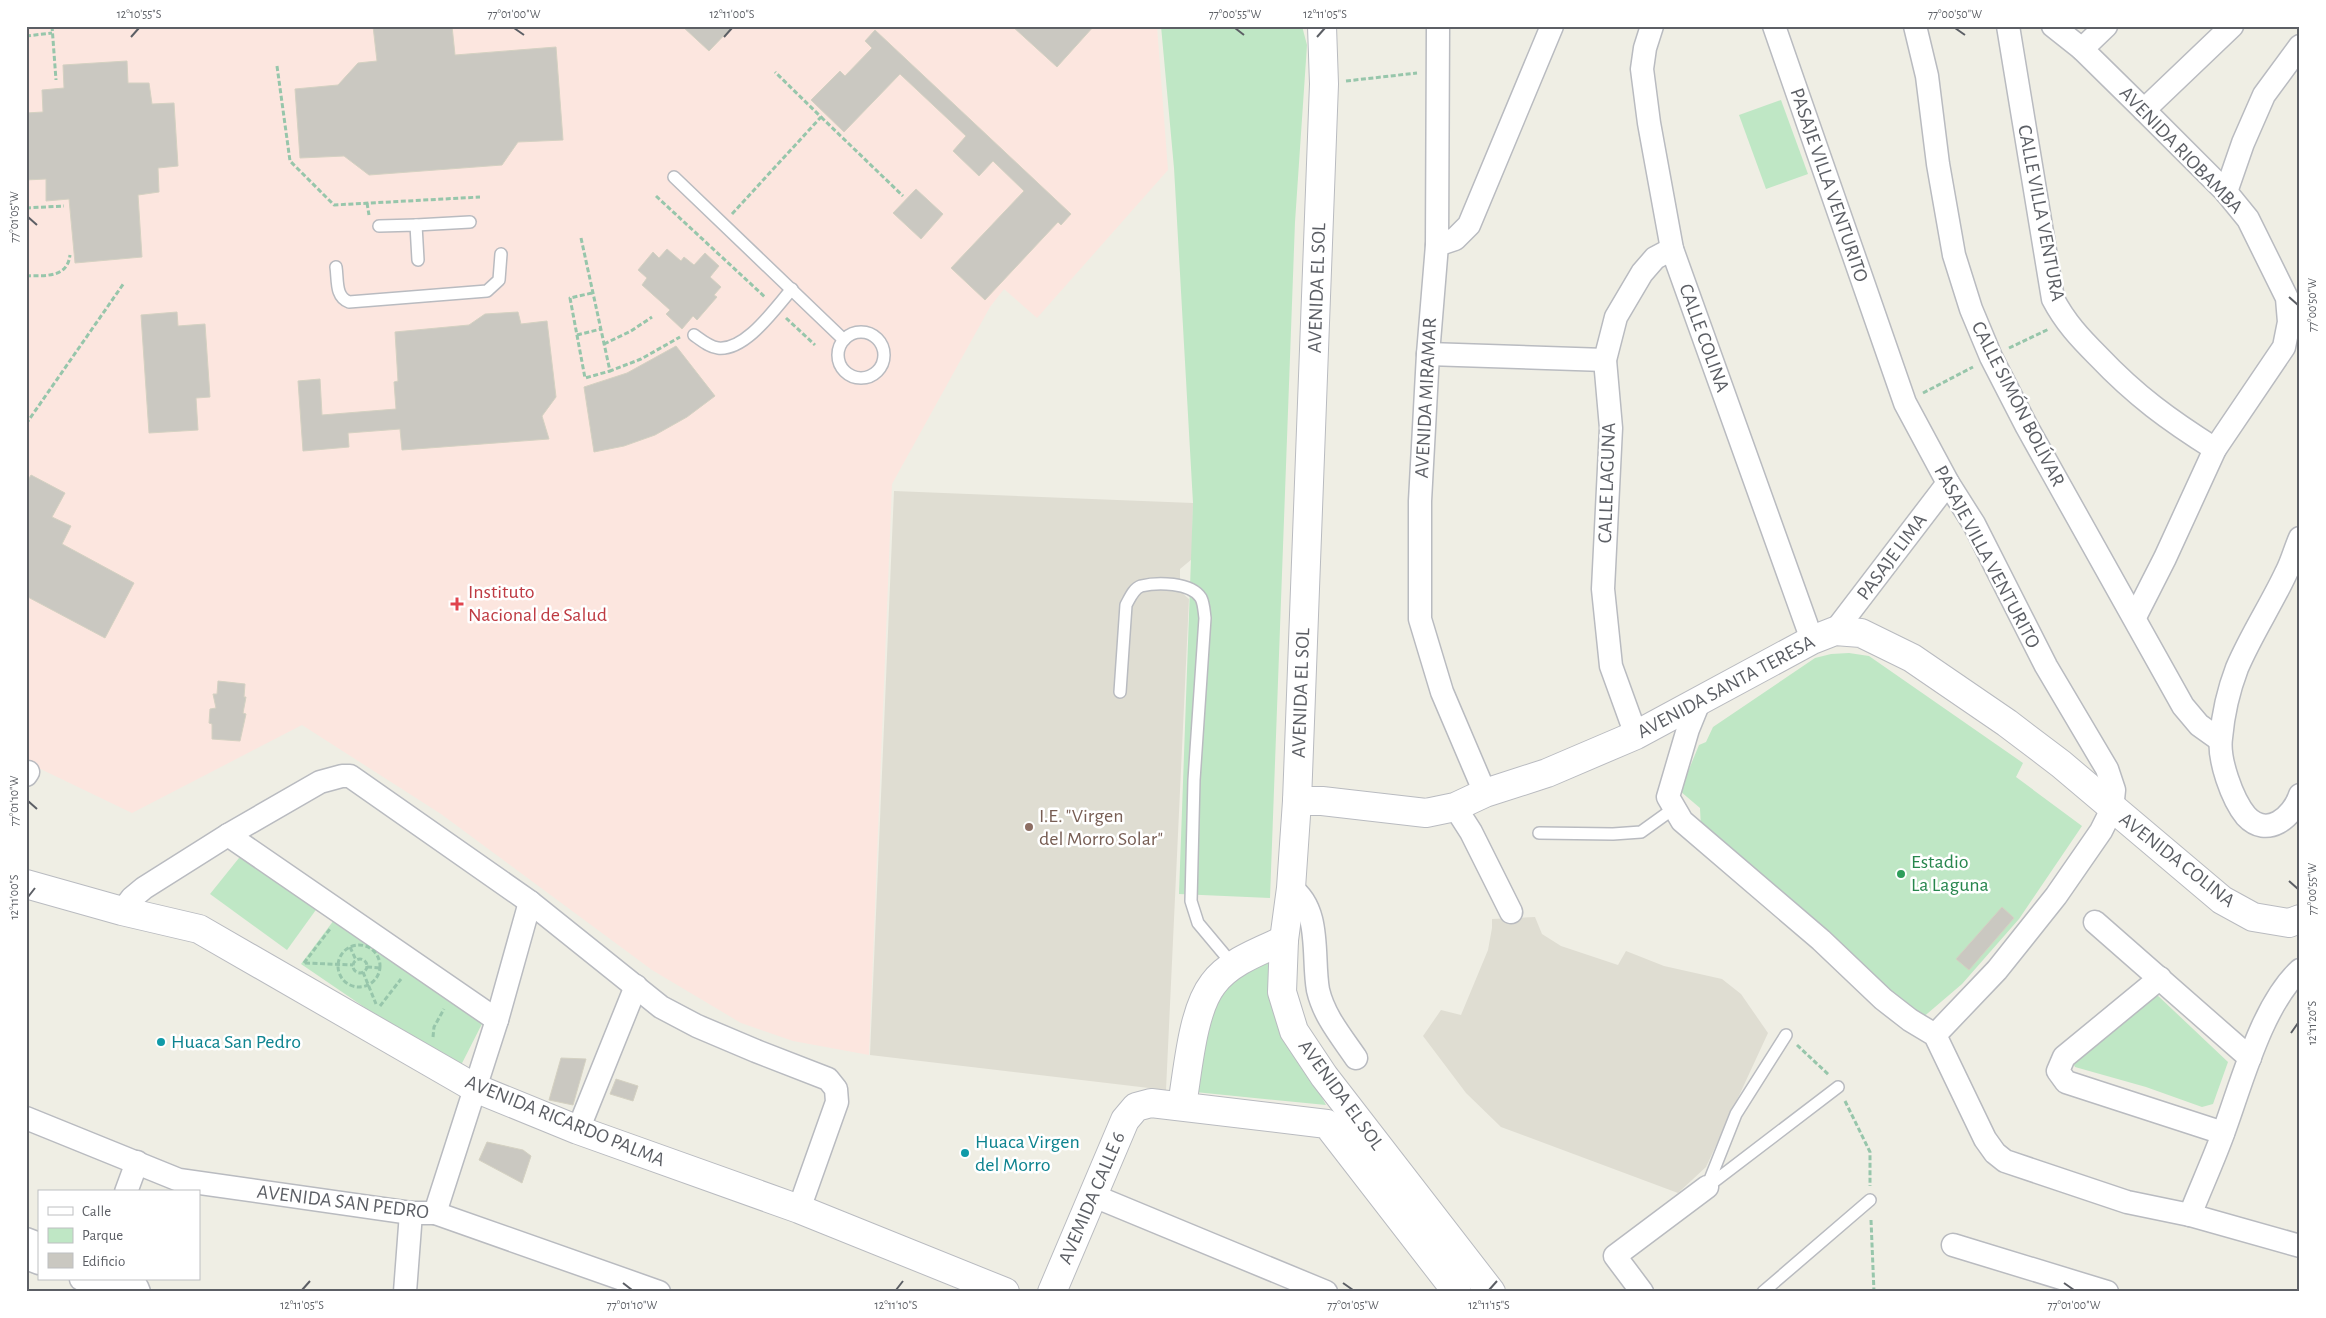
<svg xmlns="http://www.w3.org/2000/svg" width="2326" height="1318" font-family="'Alegreya Sans',sans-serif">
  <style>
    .education { fill: #dfddd2 }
    .medical { fill: #fce6df }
    .green { fill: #bfe7c5 }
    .building { fill: #cac8c1; stroke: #d4d1c2 }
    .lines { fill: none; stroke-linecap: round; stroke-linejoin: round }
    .service-casing { stroke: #b9bbc0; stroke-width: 14 }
    .minor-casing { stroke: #b9bbc0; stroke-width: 25 }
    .tertiary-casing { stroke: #b9bbc0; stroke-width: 30 }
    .path { stroke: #97c6ab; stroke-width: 3; stroke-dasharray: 5 2.5; stroke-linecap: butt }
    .service { stroke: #fff; stroke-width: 11 }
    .minor { stroke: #fff; stroke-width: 22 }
    .tertiary { stroke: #fff; stroke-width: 28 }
    .ticks { fill: none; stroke: #5c5f65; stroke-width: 2 }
    .health-dot { fill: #e0444e; stroke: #fff; stroke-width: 2 }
    .education-dot { fill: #8d6e63; stroke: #fff; stroke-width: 2 }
    .leisure-dot { fill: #2e9e5b; stroke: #fff; stroke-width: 2 }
    .culture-dot { fill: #0f9aa8; stroke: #fff; stroke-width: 2 }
    .labels { text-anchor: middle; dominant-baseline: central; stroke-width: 5; stroke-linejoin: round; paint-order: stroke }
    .street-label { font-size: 20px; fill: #5c5f65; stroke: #fff }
    .health-label { font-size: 20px; fill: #be3a42; stroke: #fff; text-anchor: start }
    .education-label { font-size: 20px; fill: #785e54; stroke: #fff; text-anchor: start }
    .leisure-label { font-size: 20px; fill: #27864d; stroke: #fff; text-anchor: start }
    .culture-label { font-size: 20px; fill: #0d838f; stroke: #fff; text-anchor: start }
    .neatline { fill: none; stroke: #5c5f65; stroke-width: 2 }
    .ticks-label { font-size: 12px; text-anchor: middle; fill: #5c5f65 }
  </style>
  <rect width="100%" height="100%" fill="#efeee4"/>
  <g class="education">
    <path d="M894,491L1193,503L1192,559L1180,569V591L1189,599L1166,1090L870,1055Z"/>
    <path d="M1535,917L1542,934L1561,946L1618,965L1626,951L1664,966L1722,979L1741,994L1768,1033L1706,1167L1678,1193L1501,1127L1466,1093L1423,1036L1441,1010L1461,1015L1488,950L1492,928V919Z"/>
  </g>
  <path class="medical" d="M26,26H1157L1168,170L1037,318L1004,289L990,307L892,484L869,1055L793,1041L741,1023L652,970L441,814L302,725L132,813L26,762Z"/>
  <g class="green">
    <path d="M1161,26H1302L1307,45L1295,222L1270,898L1179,894L1193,503L1174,168Z"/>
    <path d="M1781,100L1808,174L1766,189L1739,115Z"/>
    <path d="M1849,653L1869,656L2023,763L2016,777L2082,826L2019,919L1962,984L1921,1019L1701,829L1700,808L1680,791L1699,745L1706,742L1713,727L1815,658L1831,654Z"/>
    <path d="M243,853L318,907L287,950L210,894Z"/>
    <path d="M337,916L485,1018L458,1071L301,964Z"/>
    <path d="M1271,958L1285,1029L1326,1105L1195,1092C1200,1061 1200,1025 1218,998C1227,984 1257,967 1271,958Z"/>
    <path d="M2155,993L2228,1062L2213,1104L2202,1107L2146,1087L2075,1067L2072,1061Z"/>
  </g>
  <g class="building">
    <path d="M373,26H452L455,55L556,47L563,140L518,142L502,165L369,175L344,156L300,158L295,89L338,85L358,63L377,61Z"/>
    <path d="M682,26H733L709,51Z"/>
    <path d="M1012,26H1094L1057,67Z"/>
    <path d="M875,30L1071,214L1061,225L1058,222L985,300L951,268L1024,191L993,161L979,176L953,151L966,136L900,74L844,132L811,100L840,71L845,76L872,48L865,41Z"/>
    <path d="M127,61L128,83H149L152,104L174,103L178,166L158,168L159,192L138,195L142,257L75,263L69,199L46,201V179L26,180V113L43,112L42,90L64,88L63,65Z"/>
    <path d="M916,189L943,214L921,239L893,213Z"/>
    <path d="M667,249L681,261L684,257L694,265L705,253L719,266L710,277L721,287L714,295L717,297L697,320L693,316L682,329L666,314L670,310L642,285L647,278L638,270L653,252L659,258Z"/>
    <path d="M177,312L178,326L205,324L210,397L196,398L198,430L149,433L141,315Z"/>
    <path d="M518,312L521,324L547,321L556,397L542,416L549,439L402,450L400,429L348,433L349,447L303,451L298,381L320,379L322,415L396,409L394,382L398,381L395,332L469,325L485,314Z"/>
    <path d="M676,346L715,396L687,417L655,435L624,446L594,452L584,387L627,373Z"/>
    <path d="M31,475L65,493L52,517L71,526L62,544L134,583L105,638L26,596V483Z"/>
    <path d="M218,681L245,684L244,697H246L243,713L246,714L240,741L212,739V724L209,723L210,709L216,708L213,694H217Z"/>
    <path d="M2002,907L2014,918L1969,970L1956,959Z"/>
    <path d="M561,1058L586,1059L573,1105L549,1100Z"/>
    <path d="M616,1079L638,1086L633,1101L610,1094Z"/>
    <path d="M487,1142L523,1150L531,1156L522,1183L479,1160Z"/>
  </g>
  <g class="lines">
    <defs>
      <g id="service">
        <path d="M674,177L844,340"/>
        <path d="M416,225L470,222"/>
        <path d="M379,226L416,225L418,260"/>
        <path d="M336,267C338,280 335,297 349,302L487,291L499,280L501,254"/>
        <circle cx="861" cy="355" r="23"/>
        <path d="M694,335C701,340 709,347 718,348C746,351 775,308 792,289"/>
        <path d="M1120,692L1126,605C1130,598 1133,589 1141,586C1157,582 1191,582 1201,598C1204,604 1204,611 1205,618L1194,780L1191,901L1198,923L1234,966"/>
        <path d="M1539,833L1613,834L1641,832L1673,809"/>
        <path d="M1786,1035L1736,1114L1707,1187L1838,1087"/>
        <path d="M1763,1292L1870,1200"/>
      </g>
      <g id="minor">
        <path d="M1438,26L1437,245L1428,354L1420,501V619L1442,692L1485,793"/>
        <path d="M1652,26L1645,48L1642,69L1649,123L1672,249L1812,640"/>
        <path d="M1774,26L1905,403L1948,483L1974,524L2046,666L2107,769L2114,790L2112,809L2101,831L2056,896L1997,970L1935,1035"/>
        <path d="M1915,26L1927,76L1938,164L1954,255L1971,309L1991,357L2027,427L2183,706L2199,725L2220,740"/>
        <path d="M2008,26L2053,299C2065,322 2080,338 2098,356C2136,396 2169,420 2215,449"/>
        <path d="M2053,26L2082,49L2144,110L2226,192L2248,219L2287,298L2289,322L2284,347L2215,449L2165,558L2135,617"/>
        <path d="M2082,49L2106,26"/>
        <path d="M2144,110L2232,26"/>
        <path d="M2226,192L2243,143L2264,95L2300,46"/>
        <path d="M1437,245L1455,239L1469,225L1552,26"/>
        <path d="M1428,354L1605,360"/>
        <path d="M2300,538C2295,549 2292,562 2286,573C2271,605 2251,635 2237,668C2229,689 2223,715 2221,738C2218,759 2232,799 2246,816C2267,839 2293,817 2300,795"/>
        <path d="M1835,631L1948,483"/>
        <path d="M1699,702L1688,729L1668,797L1682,821L1821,940L1883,999L1910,1020L1935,1035L1985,1139L1995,1153L2005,1161L2127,1202L2190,1215L2300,1246"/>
        <path d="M1636,735L1611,666L1603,589L1611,428L1605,360L1616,317L1642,273L1655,258L1672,249"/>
        <path d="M26,775L28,772"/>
        <path d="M1455,807L1471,832L1511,912"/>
        <path d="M228,835L497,1020"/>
        <path d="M1291,888C1322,910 1312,957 1318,990C1324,1016 1341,1036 1356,1058"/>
        <path d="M122,911L132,898L144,888L228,835L320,782L342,776H350L530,902L661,1007L697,1026L756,1051L828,1079L836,1089L837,1102L799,1209"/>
        <path d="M2095,922L2250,1058"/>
        <path d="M2160,978L2064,1057L2058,1071L2066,1082L2223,1133"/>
        <path d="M26,1118L179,1180L411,1213H435L659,1292"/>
        <path d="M578,1130L636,986"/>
        <path d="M126,1192L137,1162"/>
        <path d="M1094,1196L1326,1292"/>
        <path d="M435,1213L497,1020L530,902"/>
        <path d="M2190,1215C2201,1187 2214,1159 2224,1131C2242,1082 2262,1005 2300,970"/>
        <path d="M26,1239L39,1244"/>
        <path d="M1953,1245L2107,1292"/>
        <path d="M26,1258L39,1263"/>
        <path d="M81,1279L114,1292"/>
        <path d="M123,1279L137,1287L139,1292"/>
        <path d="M405,1292L411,1213"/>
        <path d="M1642,1292L1615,1256L1707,1187"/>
      </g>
      <g id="tertiary">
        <path d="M1322,26L1324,84L1297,801L1291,888L1284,940L1282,992L1294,1031L1324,1076L1491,1292"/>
        <path d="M1297,801H1322L1426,813L1455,807L1485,793L1547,773L1636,735L1812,640L1835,631L1861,633L1912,658L2007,723L2061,764L2222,900L2253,917L2289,923L2300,919"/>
        <path d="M26,884L122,911L199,929L475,1088L578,1130L799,1209L1005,1292"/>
        <path d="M1182,1105C1188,1071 1192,1011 1213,984C1229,962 1260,951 1284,940"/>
        <path d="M1052,1292L1125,1120L1136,1107L1151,1103L1327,1124L1457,1292"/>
      </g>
    </defs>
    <use href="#service" class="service-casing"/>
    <use href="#minor" class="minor-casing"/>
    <use href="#tertiary" class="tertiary-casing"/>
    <g class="path">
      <path d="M52,26L56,80"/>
      <path d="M26,36L52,33"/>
      <path d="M277,66L290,161L334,205L480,197"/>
      <path d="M1346,81L1417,73"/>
      <path d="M821,117L903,196"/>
      <path d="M656,196L766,298"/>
      <path d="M367,203L369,215"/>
      <path d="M26,208L64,206"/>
      <path d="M732,214L821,117L775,72"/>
      <path d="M581,238L610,371L641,359L680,337"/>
      <path d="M26,276C45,275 67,279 70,255"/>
      <path d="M592,293L570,298L585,378L610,371"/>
      <path d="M786,318L815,345"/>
      <path d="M577,335L601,329"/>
      <path d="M604,344L631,331L652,317"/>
      <path d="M2009,348L2049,329"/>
      <path d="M1923,393L1973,367"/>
      <path d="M26,424L124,283"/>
      <circle cx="359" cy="966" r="21"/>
      <path d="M350,947L356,960"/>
      <circle cx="360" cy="966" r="7"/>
      <path d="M304,963L330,929"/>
      <path d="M305,963L353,965"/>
      <path d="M367,967L381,968"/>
      <path d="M363,972L376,1004"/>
      <path d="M380,1006L401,979"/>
      <path d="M433,1037L434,1027L444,1009"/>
      <path d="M1797,1045L1829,1075"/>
      <path d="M1845,1101L1870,1152V1186"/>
      <path d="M1871,1220L1874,1292"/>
    </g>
    <use href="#service" class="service"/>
    <use href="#minor" class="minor"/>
    <use href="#tertiary" class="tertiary"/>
  </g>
  <path class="ticks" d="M514,28L524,35M1235,28L1244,35M1955,28L1965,35M131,37L139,28M724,37L732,28M1317,37L1325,28M28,217L37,225M2289,297L2298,305M28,801L37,809M2289,881L2298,889M28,897L35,888M2291,1033L2298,1023M623,1283L632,1290M1343,1283L1353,1290M2064,1283L2074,1290M302,1290L310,1281M896,1290L903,1281M1489,1290L1497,1281"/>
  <path class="health-dot" d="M454.5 596.5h5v5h5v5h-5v5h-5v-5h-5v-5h5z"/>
  <circle class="education-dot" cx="1029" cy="827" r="5"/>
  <circle class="leisure-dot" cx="1901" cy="874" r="5"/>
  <g class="culture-dot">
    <circle cx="161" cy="1042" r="5"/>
    <circle cx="965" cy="1153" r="5"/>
  </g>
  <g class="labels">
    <g class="street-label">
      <text transform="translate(2181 150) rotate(46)">AVENIDA RIOBAMBA</text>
      <text transform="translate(1829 185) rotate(71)">PASAJE VILLA VENTURITO</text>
      <text transform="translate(2041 213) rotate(79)">CALLE VILLA VENTURA</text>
      <text transform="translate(1317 288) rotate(-88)">AVENIDA EL SOL</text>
      <text transform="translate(1704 338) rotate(70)">CALLE COLINA</text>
      <text transform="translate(1426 398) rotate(-87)">AVENIDA MIRAMAR</text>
      <text transform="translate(2018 404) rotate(63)">CALLE SIMÓN BOLÍVAR</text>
      <text transform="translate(1607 483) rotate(-88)">CALLE LAGUNA</text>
      <text transform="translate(1892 557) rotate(-53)">PASAJE LIMA</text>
      <text transform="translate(1987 557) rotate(62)">PASAJE VILLA VENTURITO</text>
      <text transform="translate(1726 687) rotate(-28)">AVENIDA SANTA TERESA</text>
      <text transform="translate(1301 693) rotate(-88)">AVENIDA EL SOL</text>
      <text transform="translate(2177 860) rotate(38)">AVENIDA COLINA</text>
      <text transform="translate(1341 1095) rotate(54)">AVENIDA EL SOL</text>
      <text transform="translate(565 1121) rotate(22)">AVENIDA RICARDO PALMA</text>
      <text transform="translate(1092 1198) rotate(-67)">AVEMIDA CALLE 6</text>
      <text transform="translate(343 1202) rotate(7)">AVENIDA SAN PEDRO</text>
    </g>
    <g class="health-label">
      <text x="468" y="592">Instituto<tspan x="468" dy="23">Nacional de Salud</tspan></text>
    </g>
    <g class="education-label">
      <text x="1039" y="816">I.E. "Virgen<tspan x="1039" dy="23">del Morro Solar"</tspan></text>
    </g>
    <g class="leisure-label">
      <text x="1911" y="862">Estadio<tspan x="1911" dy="23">La Laguna</tspan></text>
    </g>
    <g class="culture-label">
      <text x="171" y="1042">Huaca San Pedro</text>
      <text x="975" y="1142">Huaca Virgen<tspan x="975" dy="23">del Morro</tspan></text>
    </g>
  </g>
  <rect width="2326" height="1318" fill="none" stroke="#ffffff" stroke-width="55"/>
  <rect x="38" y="1190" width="162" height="90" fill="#ffffff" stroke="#bebfc1"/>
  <rect x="48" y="1207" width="25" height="8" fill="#ffffff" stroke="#bebfc1"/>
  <text x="82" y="1216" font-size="15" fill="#5c5f65">Calle</text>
  <rect x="48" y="1228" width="25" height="15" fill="#bfe7c5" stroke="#bebfc1"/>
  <text x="82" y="1240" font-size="15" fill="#5c5f65">Parque</text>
  <rect x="48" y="1253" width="25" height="15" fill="#cac8c1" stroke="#bebfc1"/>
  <text x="82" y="1266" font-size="15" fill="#5c5f65">Edificio</text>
  <rect x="28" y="28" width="2270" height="1262" class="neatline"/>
  <g class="ticks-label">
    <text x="139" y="18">12°10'55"S</text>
    <text x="514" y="18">77°01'00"W</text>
    <text x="732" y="18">12°11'00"S</text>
    <text x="1235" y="18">77°00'55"W</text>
    <text x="1325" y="18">12°11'05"S</text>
    <text x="1955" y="18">77°00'50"W</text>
    <text transform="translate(14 217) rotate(-90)" y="4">77°01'05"W</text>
    <text transform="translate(2312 305) rotate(-90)" y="4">77°00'50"W</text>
    <text transform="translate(14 801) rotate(-90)" y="4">77°01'10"W</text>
    <text transform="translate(2312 889) rotate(-90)" y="4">77°00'55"W</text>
    <text transform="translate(14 897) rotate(-90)" y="4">12°11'00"S</text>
    <text transform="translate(2312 1023) rotate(-90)" y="4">12°11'20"S</text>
    <text x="302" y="1309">12°11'05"S</text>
    <text x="632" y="1309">77°01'10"W</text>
    <text x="896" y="1309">12°11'10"S</text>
    <text x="1353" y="1309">77°01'05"W</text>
    <text x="1489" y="1309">12°11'15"S</text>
    <text x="2074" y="1309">77°01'00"W</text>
  </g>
</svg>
